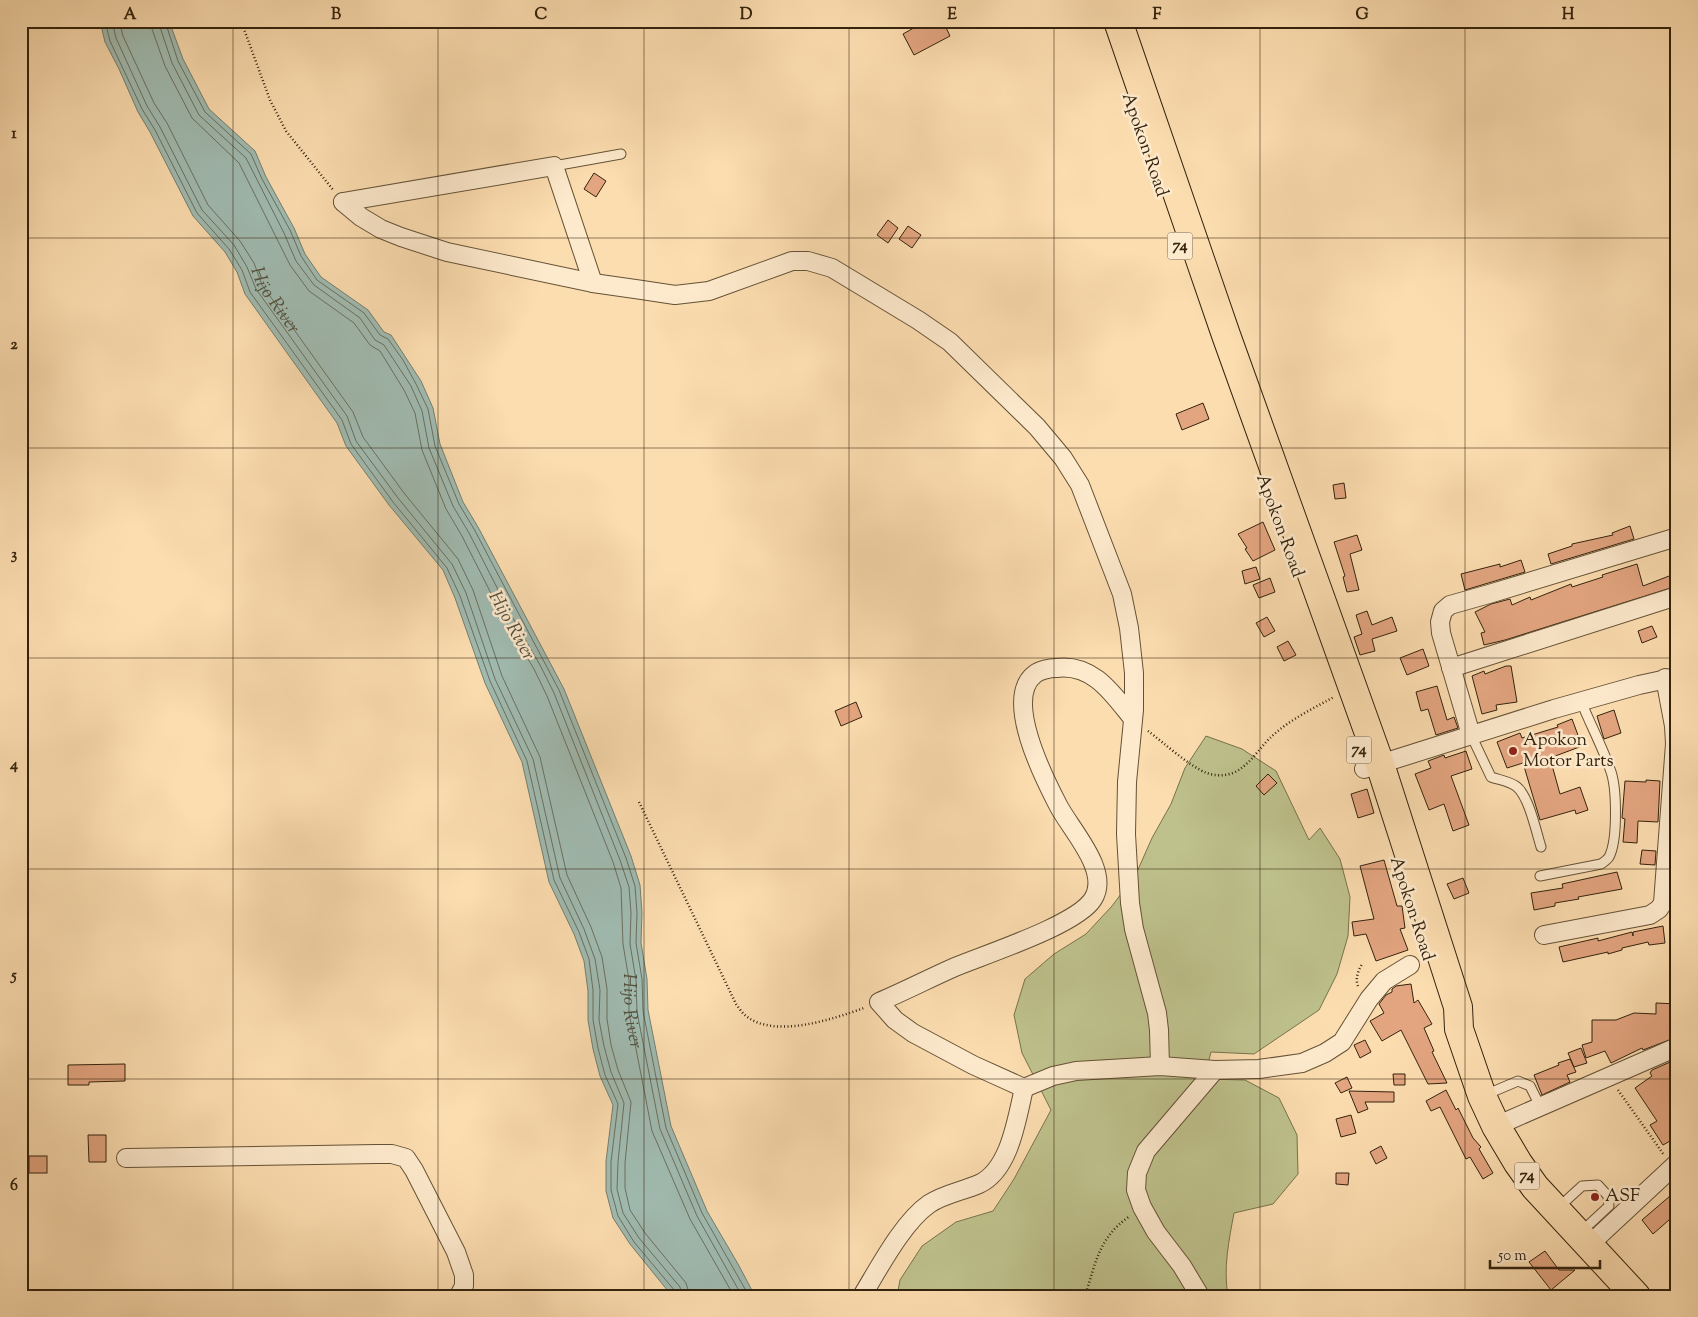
<svg xmlns="http://www.w3.org/2000/svg" width="1698" height="1317" font-family="'Sorts Mill Goudy',serif">
  <style>
    .green { fill: #bec18c; stroke: #78724c }
    .water { fill: #a0bbb1; stroke: #747e6f }
    .lines { fill: none; stroke-linecap: round; stroke-linejoin: round }
    .shore { stroke: #6a6f5f; stroke-width: 1 }
    .building { fill: #e3a580; stroke: #33230d }
    .service-casing { stroke: #655236; stroke-width: 11 }
    .minor-casing { stroke: #655236; stroke-width: 20 }
    .trunk-casing { stroke: #33230d; stroke-width: 30 }
    .path { stroke: #33230d; stroke-width: 2.5; stroke-dasharray: 1 2.5; stroke-linecap: butt }
    .service { stroke: #fde9cc; stroke-width: 9 }
    .minor { stroke: #fde9cc; stroke-width: 18 }
    .trunk { stroke: #fcddb0; stroke-width: 28 }
    .grid { fill: none; stroke: #33230d; stroke-width: 1; stroke-opacity: 0.55 }
    .poi-dot { fill: #8f2418; stroke: #fde9cc; stroke-width: 2 }
    .labels { text-anchor: middle; dominant-baseline: central; stroke-width: 5; stroke-linejoin: round; paint-order: stroke }
    .shield { fill: #fde9cc; stroke: #705e46; stroke-width: 1 }
    .shield-label { font-size: 16px; font-weight: bold; fill: #33230d }
    .street-label { font-size: 18px; fill: #33230d; stroke: #fde9cc }
    .poi-label { font-size: 18px; fill: #33230d; stroke: #fde9cc; text-anchor: start }
    .water-label { font-size: 19px; font-style: italic; fill: #54513e; stroke: #fde9cc }
    .neatline { fill: none; stroke: #33230d; stroke-width: 2 }
    .grid-label { font-size: 16px; text-anchor: middle; font-weight: bold; fill: #33230d }
  </style>
  <rect width="100%" height="100%" fill="#fcddb0"/>
  <filter id="stains"><feTurbulence type="fractalNoise" baseFrequency=".004" numOctaves="4"/><feColorMatrix values="0 0 0 0 .2 0 0 0 0 .09 0 0 0 0 .02 0 0 0 .5 -.17"/></filter>
  <radialGradient id="worn" r=".72"><stop offset=".6" stop-color="#630" stop-opacity="0"/><stop offset="1" stop-color="#630" stop-opacity=".3"/></radialGradient>
  <path class="green" d="M1206,736L1242,749L1276,771L1309,840L1320,828L1340,859L1350,897L1348,936L1337,974L1319,1010L1254,1054L1211,1052L1204,1079L1245,1080L1279,1098L1297,1135L1298,1174L1273,1204L1234,1213C1229,1240 1223,1268 1228,1296H897L900,1280L922,1246L956,1222L993,1211L1014,1179L1051,1110L1022,1053L1014,1015L1025,979L1054,954L1086,934L1112,906L1136,874L1152,838L1171,804L1185,768Z"/>
  <path class="water" d="M100,21H169L183,59L209,109L255,151L266,177L294,228L305,254L321,277L368,310L384,332L391,335L421,381L433,408L440,444L463,502L478,527L564,689L631,856L640,885L642,913L641,943L647,979L648,1010L671,1126L707,1211L738,1264L755,1296H672L630,1244L613,1218L606,1191V1161L613,1105L600,1076L593,1049L588,1020V991L584,961L574,934L549,882L522,762L485,683L455,598L443,570L389,505L346,446L337,423L245,294L237,272L225,252L193,216L150,132L138,112L119,69L105,42Z"/>
  <g class="lines">
    <g class="shore">
      <path d="M105,21L110,41L142,109L155,130L197,213L229,249L242,270L250,292L342,420L351,444L393,502L447,568L460,596L490,681L527,761L554,880L579,932L589,959L593,990V1020L598,1048L605,1075L618,1104L611,1162V1190L618,1216L634,1242L675,1291L676,1296"/>
      <path d="M112,21L116,38L147,106L160,127L202,210L234,245L247,267L256,289L347,416L356,441L398,498L452,564L466,593L495,679L533,759L560,878L584,929L595,959L600,990L599,1020L604,1046L611,1072L624,1103L618,1162L617,1189L623,1213L639,1238L680,1287L682,1296"/>
      <path id="s1" d="M119,21L123,36L154,103L167,123L208,205L240,241L254,263L262,285L353,412L363,437L404,493L458,559L473,590L502,676L540,757L567,875L591,927L602,957L607,989V1019L611,1045L618,1070L631,1102L625,1163V1188L630,1210L645,1233L686,1283L690,1296"/>
      <path id="s2" d="M151,21L152,29L165,66L192,118L239,163L290,265L309,291L354,323L370,345L380,351L404,390L415,413L422,450L446,509L462,536L503,617L534,669L547,696L613,862L621,888L623,944L629,980V1013L652,1131L690,1219L734,1296"/>
      <path d="M158,21L172,63L199,115L246,158L284,233L296,261L314,285L360,318L375,340L384,345L411,386L422,411L429,448L453,506L469,533L510,613L540,665L554,693L620,860L629,887L631,913L630,944L636,980L637,1012L660,1129L697,1216L742,1296"/>
      <path d="M165,21L178,61L205,112L251,154L262,179L290,230L301,256L317,280L364,313L380,335L388,339L403,360L416,384L428,409L435,446L459,504L474,529L559,690L626,858L635,886L637,913L636,943L642,979L643,1011L666,1128L702,1213L749,1296"/>
    </g>
  </g>
  <g class="building">
    <path d="M926,21H943L950,36L914,55L903,34Z"/>
    <path d="M594,173L606,181L596,197L584,189Z"/>
    <path d="M888,220L898,228L888,243L877,235Z"/>
    <path d="M908,226L921,235L912,248L899,239Z"/>
    <path d="M1203,403L1209,419L1182,430L1176,414Z"/>
    <path d="M1344,483L1346,498L1335,499L1333,485Z"/>
    <path d="M1263,522L1275,550L1253,561L1245,549L1247,548L1238,534Z"/>
    <path d="M1630,526L1634,539L1551,564L1548,554L1572,546V544L1613,535L1612,533Z"/>
    <path d="M1357,535L1362,550L1350,554L1359,590L1347,592L1343,577L1345,576L1334,542Z"/>
    <path d="M1521,560L1525,572L1465,590L1461,574L1500,564V567Z"/>
    <path d="M1637,564L1643,586L1677,573V586L1505,640L1484,645L1481,633L1485,632L1475,612L1491,604L1510,599L1512,605L1530,597L1531,600L1571,584L1572,587L1603,577L1602,575Z"/>
    <path d="M1256,567L1260,579L1245,584L1242,571Z"/>
    <path d="M1270,578L1275,592L1259,598L1253,585Z"/>
    <path d="M1367,611L1372,625L1392,617L1397,631L1372,639L1375,651L1360,655L1354,637L1362,634L1356,615Z"/>
    <path d="M1267,617L1275,631L1264,637L1256,623Z"/>
    <path d="M1652,626L1657,637L1642,643L1638,631Z"/>
    <path d="M1288,641L1296,655L1284,661L1277,647Z"/>
    <path d="M1423,649L1429,666L1407,675L1400,658Z"/>
    <path d="M1506,666H1511L1517,702L1496,705L1497,710L1482,714L1472,676L1484,671L1485,674Z"/>
    <path d="M1437,686L1447,720L1454,717L1458,728L1436,735L1428,709L1421,711L1416,692Z"/>
    <path d="M856,702L862,717L841,726L835,711Z"/>
    <path d="M1614,710L1621,733L1604,739L1597,716Z"/>
    <path d="M1572,719L1582,746L1550,758L1560,794L1580,787L1588,810L1576,814L1575,810L1540,820L1523,763L1507,768L1497,742L1520,733L1522,738L1558,727L1557,725Z"/>
    <path d="M1466,751L1472,769L1451,776L1469,825L1453,831L1444,804L1429,810L1415,774L1431,768L1428,761L1444,755L1445,758Z"/>
    <path d="M1268,774L1277,783L1264,795L1256,786Z"/>
    <path d="M1646,780L1660,781L1658,822L1638,821L1637,843L1623,842L1625,819L1622,818L1625,781L1646,782Z"/>
    <path d="M1367,789L1374,813L1358,818L1351,794Z"/>
    <path d="M1642,850L1656,851L1655,865L1640,864Z"/>
    <path d="M1384,860L1397,906H1402L1405,928L1400,929L1408,950L1376,961L1366,934L1354,936L1352,922L1374,919L1360,866Z"/>
    <path d="M1617,872L1622,889L1578,897L1579,899L1555,903V906L1534,910L1531,893L1563,888L1562,884Z"/>
    <path d="M1463,878L1469,893L1454,899L1447,884Z"/>
    <path d="M1663,926L1665,943L1649,945L1648,942L1622,948V950L1608,954V952L1563,962L1559,947L1598,938V941L1632,932L1633,936V932Z"/>
    <path d="M1411,984L1414,1003L1418,1000L1432,1024L1424,1028L1434,1051L1432,1052L1447,1083L1428,1084L1401,1030L1382,1041L1370,1021L1384,1013L1379,1004L1386,995L1392,992V989L1396,986Z"/>
    <path d="M1656,1003L1677,1004V1037L1643,1050L1642,1048L1611,1063L1605,1051L1586,1058L1582,1045L1592,1042V1020H1616L1634,1013L1656,1014Z"/>
    <path d="M1365,1040L1371,1052L1360,1058L1354,1045Z"/>
    <path d="M1581,1048L1587,1063L1574,1067L1568,1053Z"/>
    <path d="M1570,1059L1576,1072L1567,1075L1570,1082L1542,1095L1534,1075L1559,1065L1558,1063Z"/>
    <path d="M1677,1059V1137L1663,1145L1650,1125L1657,1121L1635,1088L1652,1076L1650,1073L1652,1070Z"/>
    <path d="M125,1064V1081L89,1082V1085H68V1065Z"/>
    <path d="M1393,1074H1405V1085H1394Z"/>
    <path d="M1347,1077L1352,1088L1341,1093L1335,1083Z"/>
    <path d="M1446,1090L1456,1110L1458,1108L1473,1138L1481,1147L1479,1149L1493,1173L1483,1179L1470,1157L1466,1159L1440,1107L1431,1111L1426,1101Z"/>
    <path d="M1349,1091L1394,1092V1102H1365L1368,1109L1358,1113Z"/>
    <path d="M1351,1115L1356,1133L1341,1137L1336,1119Z"/>
    <path d="M88,1135H106V1162H89Z"/>
    <path d="M1381,1146L1387,1158L1376,1164L1370,1152Z"/>
    <rect x="29" y="1156" width="18" height="17"/>
    <path d="M1336,1173H1349L1348,1185L1336,1184Z"/>
    <path d="M1677,1190V1213L1653,1234L1642,1220Z"/>
    <path d="M1545,1251L1559,1270H1575L1551,1290L1529,1262Z"/>
  </g>
  <g class="lines">
    <defs>
      <g id="service">
        <path d="M554,166L621,154"/>
        <path d="M1471,735L1491,777C1499,780 1510,781 1517,787C1529,797 1536,831 1541,847"/>
        <path d="M1540,876L1601,864C1604,862 1607,860 1609,857C1618,840 1617,786 1610,769C1602,746 1590,724 1581,701"/>
        <path d="M1485,1095L1518,1081L1530,1086L1540,1106"/>
        <path d="M1558,1208L1582,1186L1598,1185L1608,1196L1609,1206L1581,1232"/>
      </g>
      <g id="minor">
        <path d="M343,202L361,217L381,229L401,237L447,252L593,283L642,290L675,295L709,291L792,261H808L832,268L918,320L950,342L1037,427L1063,458L1080,485L1122,594L1129,628L1134,673V710L1127,782L1126,834L1130,903L1134,929L1157,1013L1159,1030L1160,1066"/>
        <path d="M343,202L554,166L593,283"/>
        <path d="M1451,668L1677,596"/>
        <path d="M1133,719C1113,694 1093,663 1056,668C1050,668 1040,670 1035,674C1003,698 1044,778 1058,805C1070,829 1111,871 1093,899C1077,925 986,954 955,967C930,978 905,991 879,1002L895,1020L913,1033L973,1065L1024,1088L1053,1076L1076,1071L1160,1066L1215,1070L1259,1069L1302,1063L1325,1053L1342,1042L1369,999L1384,981L1410,965"/>
        <path d="M1471,735L1441,633L1440,622L1443,611L1450,605L1489,594L1677,537"/>
        <path d="M1364,769L1554,709L1639,685L1676,677"/>
        <path d="M1544,935L1650,915L1659,909L1663,903L1675,744L1674,726L1665,678"/>
        <path d="M1496,1126L1677,1047"/>
        <path d="M126,1158L377,1154H392L406,1158L414,1170L456,1252L464,1275V1286L459,1296"/>
        <path d="M1589,1245L1677,1163"/>
        <path d="M862,1296C879,1268 903,1222 929,1204C944,1194 963,1191 979,1184C1010,1170 1017,1118 1024,1088"/>
        <path d="M1200,1296L1182,1266L1156,1232L1142,1207L1136,1190L1137,1173L1146,1151L1215,1070"/>
      </g>
      <path id="trunk" d="M1118,21L1226,335L1380,764L1458,1007L1459,1029L1482,1096L1496,1126L1518,1163L1535,1187L1636,1296"/>
    </defs>
    <use href="#service" class="service-casing"/>
    <use href="#minor" class="minor-casing"/>
    <use href="#trunk" class="trunk-casing"/>
    <g class="path">
      <path d="M241,21L270,100L286,131L334,191"/>
      <path d="M1148,731C1163,742 1190,767 1207,773C1215,776 1225,776 1233,773C1249,766 1258,750 1269,739C1287,721 1312,709 1334,697"/>
      <path d="M639,802L736,1004C739,1008 742,1013 746,1016C775,1039 833,1019 864,1008"/>
      <path d="M1358,986C1355,979 1358,971 1362,964"/>
      <path d="M1618,1090L1664,1155"/>
      <path d="M1085,1296C1096,1262 1099,1237 1130,1216"/>
    </g>
    <use href="#service" class="service"/>
    <use href="#minor" class="minor"/>
    <use href="#trunk" class="trunk"/>
  </g>
  <path class="grid" d="M233,21V1296M438,21V1296M644,21V1296M849,21V1296M1054,21V1296M1260,21V1296M1465,21V1296M21,238H1677M21,448H1677M21,658H1677M21,869H1677M21,1079H1677"/>
  <g class="poi-dot">
    <circle cx="1513" cy="751" r="5"/>
    <circle cx="1595" cy="1197" r="5"/>
  </g>
  <g class="labels">
    <g class="shield">
      <rect x="1167.5" y="232.5" width="25" height="27" rx="4"/>
      <rect x="1346.5" y="736.5" width="25" height="27" rx="4"/>
      <rect x="1514.5" y="1162.5" width="25" height="27" rx="4"/>
    </g>
    <g class="shield-label">
      <text x="1180" y="246">74</text>
      <text x="1359" y="750">74</text>
      <text x="1527" y="1176">74</text>
    </g>
    <g class="street-label">
      <text transform="translate(1144 145) rotate(71)">Apokon Road</text>
      <text transform="translate(1279 526) rotate(70)">Apokon Road</text>
      <text transform="translate(1411 909) rotate(72)">Apokon Road</text>
    </g>
    <g class="poi-label">
      <text x="1523" y="741">Apokon<tspan x="1523" dy="21">Motor Parts</tspan></text>
      <text x="1605" y="1197">ASF</text>
    </g>
    <g class="water-label">
      <text stroke="none"><textPath href="#s1" startOffset="322">Hijo River</textPath></text>
      <text transform="translate(511 626) rotate(61)">Hijo River</text>
      <text stroke="none"><textPath href="#s2" startOffset="1126">Hijo River</textPath></text>
    </g>
  </g>
  <rect width="1698" height="1317" fill="none" stroke="#fcddb0" stroke-width="55"/>
  <path d="M1490 1260v8h110v-8" fill="none" stroke="#33230d" stroke-width="2.5"/>
  <text x="1498" y="1260" font-size="15" fill="#33230d" stroke="#fde9cc" stroke-width="4" paint-order="stroke">50 m</text>
  <rect x="28" y="28" width="1642" height="1262" class="neatline"/>
  <g class="grid-label">
    <text x="130" y="19">A</text>
    <text x="336" y="19">B</text>
    <text x="541" y="19">C</text>
    <text x="746" y="19">D</text>
    <text x="952" y="19">E</text>
    <text x="1157" y="19">F</text>
    <text x="1362" y="19">G</text>
    <text x="1568" y="19">H</text>
    <text x="14" y="138">1</text>
    <text x="14" y="349">2</text>
    <text x="14" y="559">3</text>
    <text x="14" y="769">4</text>
    <text x="14" y="980">5</text>
    <text x="14" y="1190">6</text>
  </g>
  <rect width="100%" height="100%" filter="url(#stains)"/>
  <rect width="100%" height="100%" fill="url(#worn)"/>
</svg>
